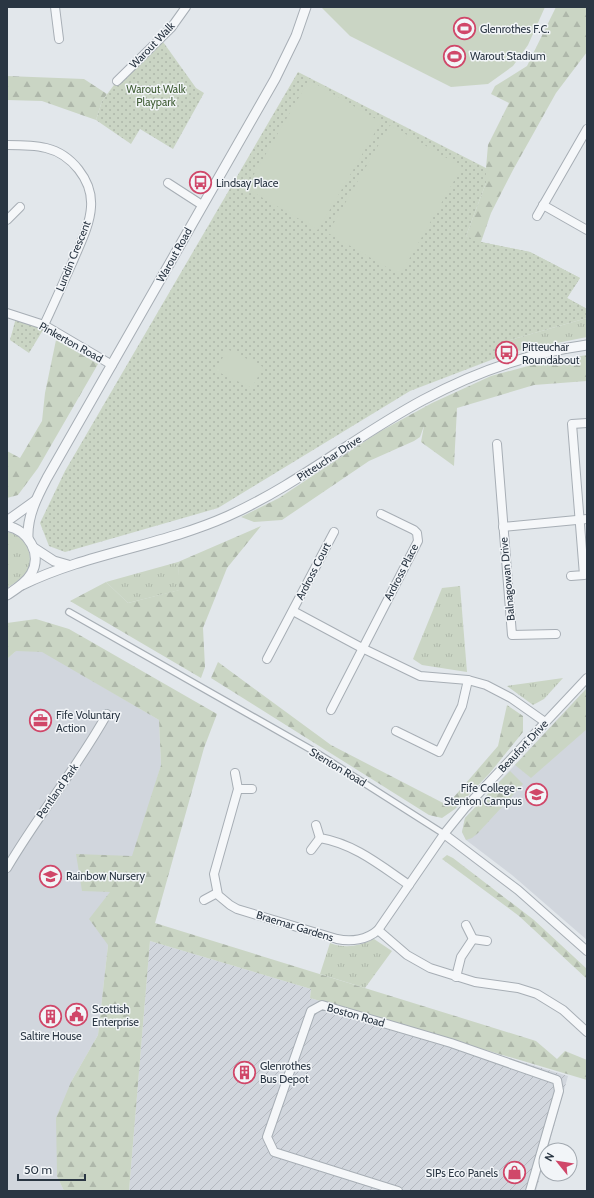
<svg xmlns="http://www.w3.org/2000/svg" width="594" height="1198" font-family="Cabin,sans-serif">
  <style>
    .built { fill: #d1d6dd }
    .industrial { fill: url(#industrial-furrows) }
    .grass { fill: url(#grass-tufts) }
    .forest { fill: url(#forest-firs) }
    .park { fill: url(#park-dots) }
    .pitch { fill: #cad5c4 }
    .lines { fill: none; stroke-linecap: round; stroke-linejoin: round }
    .pedestrian-casing { stroke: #a7aeb5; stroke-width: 8 }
    .minor-casing { stroke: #a7aeb5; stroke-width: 10 }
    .tertiary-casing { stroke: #a7aeb5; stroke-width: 11 }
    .pedestrian { stroke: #f5f7f9; stroke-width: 5.5 }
    .minor { stroke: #f5f7f9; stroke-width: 8 }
    .tertiary { stroke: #f5f7f9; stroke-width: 9 }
    .labels { text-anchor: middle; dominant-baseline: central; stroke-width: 3; stroke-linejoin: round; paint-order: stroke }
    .poi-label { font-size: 11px; fill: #2a3643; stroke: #f2f5f8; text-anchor: start }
    .street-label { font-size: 11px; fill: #2a3643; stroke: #f2f5f8 }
    .park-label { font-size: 11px; fill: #425f37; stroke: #f2f5f8 }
  </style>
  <defs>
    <pattern id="industrial-furrows" width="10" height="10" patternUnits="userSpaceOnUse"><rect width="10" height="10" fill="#d1d6dd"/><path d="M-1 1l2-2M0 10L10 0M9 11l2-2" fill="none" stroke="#b4b8bf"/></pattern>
    <pattern id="grass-tufts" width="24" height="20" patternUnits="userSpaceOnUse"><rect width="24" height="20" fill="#cad5c4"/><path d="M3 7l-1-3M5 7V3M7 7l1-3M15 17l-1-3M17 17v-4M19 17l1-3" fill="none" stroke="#aeb7aa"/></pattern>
    <pattern id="forest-firs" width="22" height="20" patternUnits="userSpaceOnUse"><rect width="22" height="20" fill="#cad5c4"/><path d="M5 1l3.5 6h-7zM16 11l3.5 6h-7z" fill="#aeb7aa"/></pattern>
    <pattern id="park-dots" width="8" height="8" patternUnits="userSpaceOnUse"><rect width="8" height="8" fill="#cad5c4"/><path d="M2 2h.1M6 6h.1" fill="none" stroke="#aeb7aa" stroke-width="1.8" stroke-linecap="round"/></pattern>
  </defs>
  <rect width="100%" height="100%" fill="#e2e7eb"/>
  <g class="built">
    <path d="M16,651H42L159,720L161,765L108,945L98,1035L71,1082L57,1155V1176L64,1191H7V659Z"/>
    <path d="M587,688V940L512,875L466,840L462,832L465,818Z"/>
  </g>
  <path class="industrial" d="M150,941L311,989L310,998L568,1076L536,1191H129Z"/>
  <g class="grass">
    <path d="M587,318V337L512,352L510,340Z"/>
    <path d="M7,532C26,535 37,558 25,574C20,580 13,584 7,588Z"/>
    <path d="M178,562L180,590L128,603L106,582Z"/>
    <path d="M460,586L467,672L422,665L413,659L442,588Z"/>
    <path d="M563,678L544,699L533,705L507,686Z"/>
    <path d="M374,939L392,951L365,988L320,974L330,943C346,949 359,946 374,939Z"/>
  </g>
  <g class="forest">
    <path d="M556,7H587V52L556,93L513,170L491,213L481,242L530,252L580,278L567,298L587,309V318L466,236L486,183V168L488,145L509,103L491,94L495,86L527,66Z"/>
    <path d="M7,76L84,79L107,94L102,101L96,120L42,101L7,100Z"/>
    <path d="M56,340L98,364L38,468L18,495L7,498V451L20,458L42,421L45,393Z"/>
    <path d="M587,355V381L534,385L457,408L454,466L421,442L424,426L420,437L414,441L369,461L282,520L254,522L241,517L279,498L379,432L432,403L491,376L539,363Z"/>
    <path d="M261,526L227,568L203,628L205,667L201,678L70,601L106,582L128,603L179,590L178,562Z"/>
    <path d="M36,619L69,629L217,714L204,748L155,923L536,1041L557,1059L565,1051L587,1060V1080L310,998L311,989L150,941L129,1191H64L57,1176L56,1118L71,1082L98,1035L108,945L89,919L110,892L82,891L76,854L132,856L161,765L159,720L42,652L16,651L7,659V623Z"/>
    <path d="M218,662L331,745L447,805L498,746L507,705L523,716V732L489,774L455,809L442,818L429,815L211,678Z"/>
    <path d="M587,688V729L531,778L515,765Z"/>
    <path d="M510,771L523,784L478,833L472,838L466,840L462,832L465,818Z"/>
    <path d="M447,855L453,858L534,920L587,969V979L519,916L442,859Z"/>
  </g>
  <g class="park">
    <path d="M161,39L196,88L204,93L173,149L140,129L131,144L96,120L102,101L117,81Z"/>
    <path d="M298,72L486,168V183L466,236L481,242L530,252L580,278L567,298L587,309V318L510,340L512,352L410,391L218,508L65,552L49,546L40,523L65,471Z"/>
    <path d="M16,318L43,330L29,353L10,340Z"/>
  </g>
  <g class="pitch">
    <path d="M545,7L528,45L513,66L488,84L451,87L350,36L322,8Z"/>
    <path d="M309,80L381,122L318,230L246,188Z"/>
    <path d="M390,125L462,167L400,275L328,233Z"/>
    <path d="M227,349L263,367L252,388L216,371Z"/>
  </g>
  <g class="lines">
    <defs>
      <path id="pedestrian" d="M69,612L317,753L444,834"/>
      <g id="minor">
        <path d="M55,7L59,39"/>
        <path d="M117,81L171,28L186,7"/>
        <path d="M7,145C20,145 34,145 46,148C71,154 93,180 91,207C90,225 80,244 73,261C63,283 54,304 44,325"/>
        <path d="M168,183L202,205"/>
        <path d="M543,205L587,230"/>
        <path d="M537,216L587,129"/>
        <path d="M7,220L20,207"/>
        <path d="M7,313L44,325L112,365"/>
        <path d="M497,444L512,635L556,634"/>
        <path d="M503,527L587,519"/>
        <path d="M571,576L584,575L572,424L587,423"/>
        <path d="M293,611L362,648L420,676L468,680L486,685L511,698L545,722"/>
        <path d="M267,659L334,532"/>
        <path d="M331,710L418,541L417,533L414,530L381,514"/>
        <path d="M396,731L439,752L462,706L468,680"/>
        <path d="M235,773L238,789L214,874L218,895L230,905L237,909L337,939C351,942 367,940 378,930L444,834L465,808L587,678"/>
        <path d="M238,789H252"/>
        <path d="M316,825L320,838C355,844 381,866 409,885"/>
        <path d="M444,834L518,890L587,951"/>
        <path d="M311,850L320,838"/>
        <path d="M7,868C38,815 77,768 107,714"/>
        <path d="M204,900L217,893"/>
        <path d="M466,925L473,939"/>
        <path d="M378,930L407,955L430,968L475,982L518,988L537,994L563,1010L587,1032"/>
        <path d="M473,939L487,941"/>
        <path d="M456,977L461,957L473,939"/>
        <path d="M398,1191L274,1152L267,1137L311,1011L322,1005L451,1043L557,1080L559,1091L530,1191"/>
      </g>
      <g id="tertiary">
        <path d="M7,521L35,501"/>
        <path d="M7,526C28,530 43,554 31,574C26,583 16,589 7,595"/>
        <path d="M28,538C27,516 37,497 47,478L275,79L296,36L306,7"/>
        <path d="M34,548L54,561L68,565"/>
        <path d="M22,585C87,553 161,546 228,516C297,485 356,436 423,400C475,372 529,353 587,345"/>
      </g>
    </defs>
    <use href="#pedestrian" class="pedestrian-casing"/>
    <use href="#minor" class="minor-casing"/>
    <use href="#tertiary" class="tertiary-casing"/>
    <use href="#pedestrian" class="pedestrian"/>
    <use href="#minor" class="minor"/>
    <use href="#tertiary" class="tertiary"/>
  </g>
  <defs>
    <symbol id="stadium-ring" viewBox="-11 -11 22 22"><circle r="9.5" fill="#f2f5f8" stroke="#d04769" stroke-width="1.5"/><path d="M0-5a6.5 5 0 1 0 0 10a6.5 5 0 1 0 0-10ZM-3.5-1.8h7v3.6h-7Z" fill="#d04769"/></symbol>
    <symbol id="bus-ring" viewBox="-11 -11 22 22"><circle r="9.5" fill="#f2f5f8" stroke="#d04769" stroke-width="1.5"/><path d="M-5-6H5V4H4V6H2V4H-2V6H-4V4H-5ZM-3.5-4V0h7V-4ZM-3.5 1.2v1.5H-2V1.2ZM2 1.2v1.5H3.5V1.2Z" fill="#d04769"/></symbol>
    <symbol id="office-ring" viewBox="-11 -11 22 22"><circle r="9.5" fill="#f2f5f8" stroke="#d04769" stroke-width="1.5"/><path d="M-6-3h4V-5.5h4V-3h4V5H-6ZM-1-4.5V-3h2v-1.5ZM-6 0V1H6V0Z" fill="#d04769"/></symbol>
    <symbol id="university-ring" viewBox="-11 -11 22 22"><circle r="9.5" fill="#f2f5f8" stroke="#d04769" stroke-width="1.5"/><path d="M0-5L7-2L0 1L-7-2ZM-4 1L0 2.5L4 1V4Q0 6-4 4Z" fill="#d04769"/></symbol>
    <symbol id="school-ring" viewBox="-11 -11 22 22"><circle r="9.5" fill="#f2f5f8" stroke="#d04769" stroke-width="1.5"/><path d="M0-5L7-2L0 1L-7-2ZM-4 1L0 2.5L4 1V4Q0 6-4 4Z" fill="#d04769"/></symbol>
    <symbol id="civic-ring" viewBox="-11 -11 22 22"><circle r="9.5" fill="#f2f5f8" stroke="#d04769" stroke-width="1.5"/><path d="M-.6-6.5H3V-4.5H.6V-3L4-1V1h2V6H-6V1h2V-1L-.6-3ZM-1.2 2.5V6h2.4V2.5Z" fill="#d04769"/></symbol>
    <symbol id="building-ring" viewBox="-11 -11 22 22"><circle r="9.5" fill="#f2f5f8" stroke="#d04769" stroke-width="1.5"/><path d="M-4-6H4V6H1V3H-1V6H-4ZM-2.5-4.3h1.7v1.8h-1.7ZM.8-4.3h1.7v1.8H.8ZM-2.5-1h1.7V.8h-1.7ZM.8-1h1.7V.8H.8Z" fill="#d04769"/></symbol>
    <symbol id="shop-ring" viewBox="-11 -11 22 22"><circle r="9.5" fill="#f2f5f8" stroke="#d04769" stroke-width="1.5"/><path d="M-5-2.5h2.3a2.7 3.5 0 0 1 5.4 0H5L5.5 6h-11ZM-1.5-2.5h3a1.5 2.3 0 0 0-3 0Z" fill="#d04769"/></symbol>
  </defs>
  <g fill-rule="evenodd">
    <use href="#stadium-ring" x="452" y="16" width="25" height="25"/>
    <use href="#stadium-ring" x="442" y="44" width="25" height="25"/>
    <use href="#bus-ring" x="188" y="170" width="25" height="25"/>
    <use href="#bus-ring" x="494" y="340" width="25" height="25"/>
    <use href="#office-ring" x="28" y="708" width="25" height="25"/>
    <use href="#university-ring" x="524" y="782" width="25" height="25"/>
    <use href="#school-ring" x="38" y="864" width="25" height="25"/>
    <use href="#civic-ring" x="64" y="1002" width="25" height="25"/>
    <use href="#building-ring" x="38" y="1004" width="25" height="25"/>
    <use href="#building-ring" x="232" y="1060" width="25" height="25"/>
    <use href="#shop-ring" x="502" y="1160" width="25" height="25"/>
  </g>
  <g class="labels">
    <g class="poi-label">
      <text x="480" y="29">Glenrothes F.C.</text>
      <text x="470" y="56">Warout Stadium</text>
      <text x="216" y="183">Lindsay Place</text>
      <text x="522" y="347">Pitteuchar<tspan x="522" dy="13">Roundabout</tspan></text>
      <text x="56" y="715">Fife Voluntary<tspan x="56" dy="13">Action</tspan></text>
      <text x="522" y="788" text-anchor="end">Fife College -<tspan x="522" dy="13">Stenton Campus</tspan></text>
      <text x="66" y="876">Rainbow Nursery</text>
      <text x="92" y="1009">Scottish<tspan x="92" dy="13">Enterprise</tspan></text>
      <text x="51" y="1036" text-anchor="middle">Saltire House</text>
      <text x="260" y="1066">Glenrothes<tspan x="260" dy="13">Bus Depot</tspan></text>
      <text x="498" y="1173" text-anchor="end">SIPs Eco Panels</text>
    </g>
    <g class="street-label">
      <text transform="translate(152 45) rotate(-46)">Warout Walk</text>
      <text transform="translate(174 255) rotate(-61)">Warout Road</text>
      <text transform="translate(73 256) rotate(-68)">Lundin Crescent</text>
      <text transform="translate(71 342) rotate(29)">Pinkerton Road</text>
      <text transform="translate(329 458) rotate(-33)">Pitteuchar Drive</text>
      <text transform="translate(313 571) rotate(-63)">Ardross Court</text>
      <text transform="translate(401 572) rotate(-63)">Ardross Place</text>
      <text transform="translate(507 579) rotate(-95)">Balnagowan Drive</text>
      <text transform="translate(523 746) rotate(-47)">Beaufort Drive</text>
      <text transform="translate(338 767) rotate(31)">Stenton Road</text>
      <text transform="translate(57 791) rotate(-55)">Pentland Park</text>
      <text transform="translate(295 926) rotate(17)">Braemar Gardens</text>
      <text transform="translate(356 1015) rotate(16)">Boston Road</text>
    </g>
    <g class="park-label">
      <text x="156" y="89">Warout Walk<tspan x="156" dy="13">Playpark</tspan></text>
    </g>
  </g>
  <rect width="594" height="1198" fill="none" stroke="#2a3643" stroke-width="16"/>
  <g transform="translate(558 1162) rotate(300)"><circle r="19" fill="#f2f5f8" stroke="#a2a9b0"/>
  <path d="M0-3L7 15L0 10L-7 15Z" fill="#d04769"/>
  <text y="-6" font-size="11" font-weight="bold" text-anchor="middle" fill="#2a3643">N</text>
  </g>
  <path d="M18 1174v6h67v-6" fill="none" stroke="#2a3643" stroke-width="2"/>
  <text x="24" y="1174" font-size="12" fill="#2a3643" stroke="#f2f5f8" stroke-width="3" paint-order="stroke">50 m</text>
</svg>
